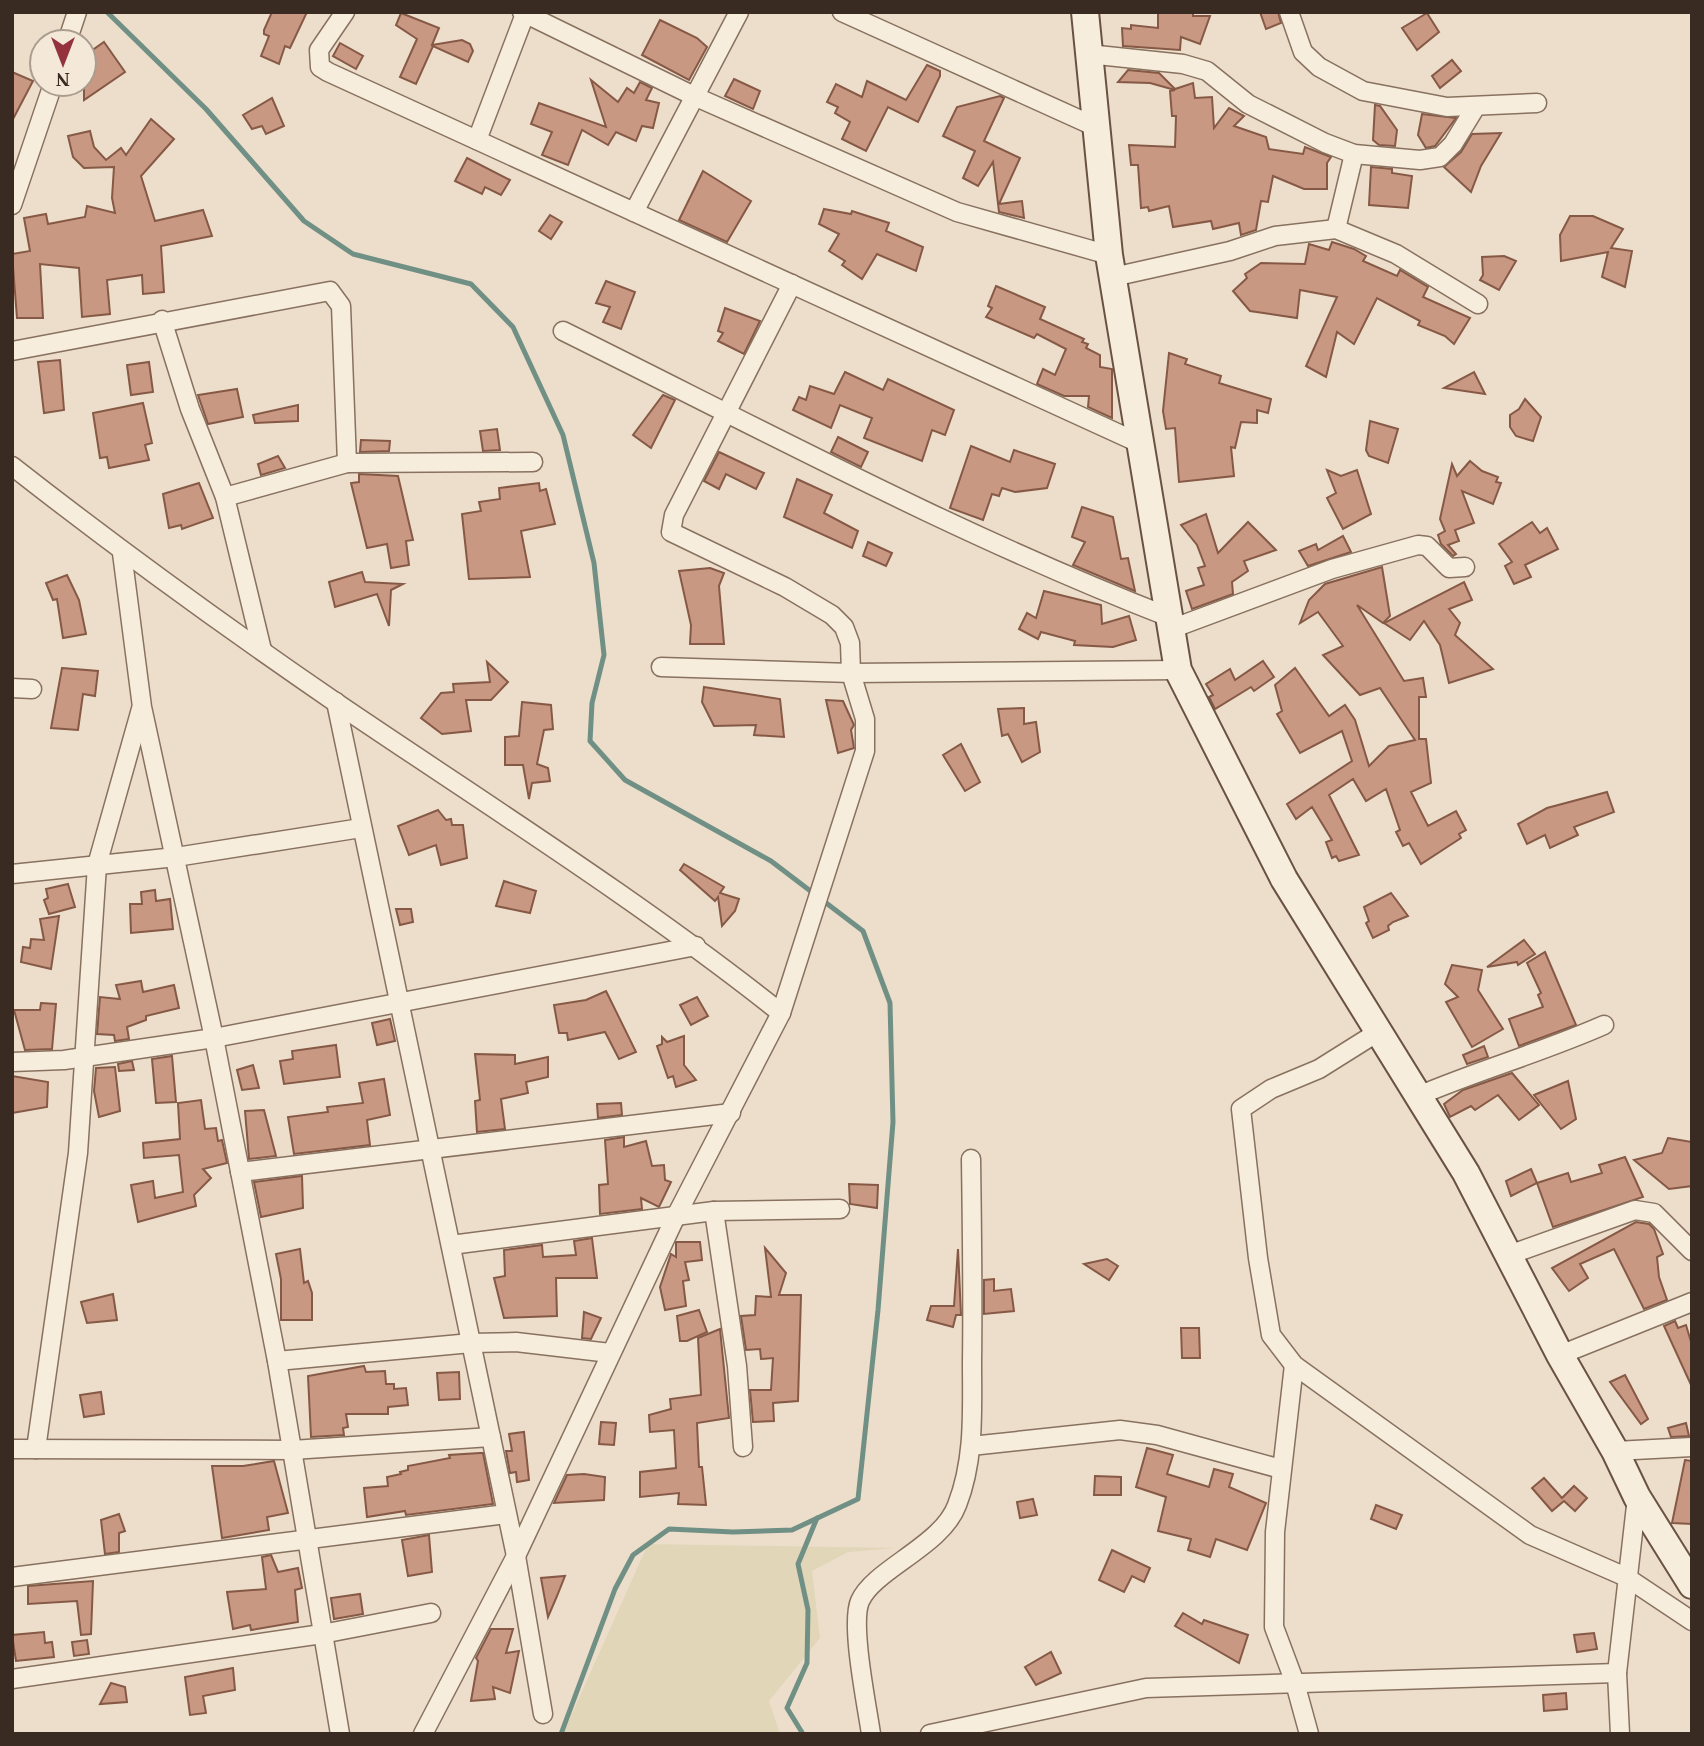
<svg xmlns="http://www.w3.org/2000/svg" width="1704" height="1746" font-family="Georgia,serif">
  <style>
    .farmland { fill: #e2d6b8 }
    .lines { fill: none; stroke-linecap: round; stroke-linejoin: round }
    .stream { stroke: #719085; stroke-width: 5 }
    .building { fill: #c89882; stroke: #865946; stroke-width: 2 }
    .street-casing { stroke: #88715f; stroke-width: 21 }
    .secondary-casing { stroke: #6a5242; stroke-width: 30 }
    .street { stroke: #f7eddd; stroke-width: 18 }
    .secondary { stroke: #f7eddd; stroke-width: 26 }
  </style>
  <rect width="100%" height="100%" fill="#ecdeca"/>
  <path class="farmland" d="M648,1544L895,1548L1077,1734L895,1548L848,1552L812,1571L820,1638L769,1701L780,1734H563Z"/>
  <g class="lines">
    <g class="stream">
      <path d="M107,12L206,109L304,221L353,254L471,284L513,327L563,435L594,563L604,655L592,703L590,741L625,780L771,861L863,931L890,1003L893,1122L878,1310L858,1499L792,1530L733,1532L669,1529L633,1555L615,1589L561,1734"/>
      <path d="M803,1734L787,1708L807,1663L808,1610L798,1564L817,1518"/>
    </g>
  </g>
  <g class="building">
    <path d="M272,12H307L290,48L285,46L279,64L261,56L269,36L264,34V30Z"/>
    <path d="M1158,12H1193V16H1210L1200,44L1181,37L1180,50L1123,46L1122,28L1131,29V25L1158,28Z"/>
    <path d="M1260,12H1278L1281,23L1266,29Z"/>
    <path d="M401,13L439,28L432,45L462,40L470,44L473,51L468,62L433,46L416,84L400,77L417,39L396,25Z"/>
    <path d="M1427,13L1439,32L1417,50L1402,28Z"/>
    <path d="M660,20L697,38L707,47L689,80L642,55Z"/>
    <path d="M104,42L125,72L84,100V56Z"/>
    <path d="M340,43L363,56L356,69L333,56Z"/>
    <path d="M1452,60L1461,71L1440,88L1432,76Z"/>
    <path d="M927,65L940,71V76L918,122L888,107L866,151L842,139L850,122L835,113L838,107L827,102L836,84L862,97L867,81L906,100Z"/>
    <path d="M1128,70L1159,73L1175,89L1193,83L1195,98L1212,97L1214,128L1229,108L1244,116L1234,126L1266,137L1269,149L1303,154L1305,147L1331,157L1327,163V189H1304L1273,176L1268,202L1261,201L1256,230L1241,235L1239,223L1213,229L1211,221L1173,227L1169,206L1149,211L1148,207L1141,208L1138,165H1131L1129,145L1175,147L1176,116H1172L1170,91L1175,90L1150,83L1118,82Z"/>
    <path d="M12,72L33,81L12,121Z"/>
    <path d="M734,79L760,91L753,109L725,96Z"/>
    <path d="M591,80L618,102L627,88L634,93L640,82L652,88L646,100L659,103L653,128L642,126L636,141L616,132L608,145L582,130L568,165L542,155L552,132L531,124L539,103L606,127Z"/>
    <path d="M1000,96L1004,98L984,141L1020,158L999,204L1022,201L1024,218L999,212L993,162L978,186L963,178L975,151L943,136L957,107Z"/>
    <path d="M272,98L284,126L266,134L262,126L252,129L243,115Z"/>
    <path d="M1375,105L1380,106L1397,130L1395,146L1379,145L1373,140Z"/>
    <path d="M1422,114L1456,118L1435,146L1426,148L1418,135Z"/>
    <path d="M151,119L174,139L141,176L155,221L203,210L212,236L161,246L164,292L143,294L142,275L107,280L110,314L82,317L79,268L40,264L43,318H17L12,254L30,251L24,218L46,214L48,224L85,217L87,206L115,213L112,198L114,167L84,168L73,157L68,136L90,131L94,147L106,160L121,148L126,155Z"/>
    <path d="M1501,133L1481,166L1471,192L1444,167L1461,152L1472,134Z"/>
    <path d="M467,158L510,180L501,195L485,187L482,194L455,181Z"/>
    <path d="M1371,167L1392,169V173L1412,176L1408,208L1369,205Z"/>
    <path d="M703,171L751,201L727,242L679,220Z"/>
    <path d="M824,209L851,214L852,211L889,223L886,231L923,247L916,271L877,254L862,279L842,265L845,261L829,251L839,234L819,224Z"/>
    <path d="M550,215L562,222L551,239L539,231Z"/>
    <path d="M1570,216H1593L1623,229L1611,248L1632,251L1625,287L1602,277L1608,252L1561,261L1560,235Z"/>
    <path d="M1332,242L1354,249L1366,256L1363,261L1397,276L1400,270L1428,287L1423,297L1470,318L1454,344L1445,336L1418,325L1420,321L1377,298L1354,344L1337,332L1326,377L1306,366L1337,297L1300,290L1297,318L1250,311L1233,291L1247,278L1245,274L1261,263L1305,264L1309,244L1329,250Z"/>
    <path d="M1504,256L1516,261L1499,290L1480,280L1483,275L1482,257Z"/>
    <path d="M606,281L635,292L621,329L603,322L610,307L596,303Z"/>
    <path d="M996,286L1045,307L1040,319L1084,339L1082,342L1088,344L1086,348L1100,355V367L1112,369V418L1088,407L1089,396H1064L1037,384L1043,369L1055,375L1066,349L1037,334L1034,338L986,317L992,308L988,306Z"/>
    <path d="M725,308L760,321L744,354L718,341L723,333L718,331Z"/>
    <path d="M1169,353L1187,359L1185,364L1221,376L1219,383L1271,399L1268,413L1257,410V423L1241,422L1235,448L1231,447L1234,476L1179,482L1175,428L1166,429L1163,411Z"/>
    <path d="M60,360L64,410L44,413L38,362Z"/>
    <path d="M149,362L153,392L131,395L127,365Z"/>
    <path d="M845,372L883,390L888,379L954,410L945,435L932,430L922,461L864,438L872,418L840,405L831,428L793,410L799,397L806,400L810,386L834,394Z"/>
    <path d="M1474,372L1485,394L1444,388Z"/>
    <path d="M237,389L243,417L208,424L198,395Z"/>
    <path d="M663,395L675,400L651,448L633,435Z"/>
    <path d="M1525,399L1541,417L1533,441L1516,436L1510,427V415L1519,409Z"/>
    <path d="M143,403L152,443L145,445L149,460L109,468L107,457L100,458L93,413Z"/>
    <path d="M298,405V421L255,423L253,415Z"/>
    <path d="M1370,421L1398,429L1388,463L1369,456L1366,450Z"/>
    <path d="M497,429L500,450L483,451L480,431Z"/>
    <path d="M838,437L868,452L861,467L831,452Z"/>
    <path d="M361,440L390,441L389,451L360,452Z"/>
    <path d="M971,446L1010,462L1014,450L1055,464L1047,488L1015,492L1002,488L999,496L992,494L983,520L950,508Z"/>
    <path d="M719,452L764,473L756,489L726,474L719,489L704,481Z"/>
    <path d="M278,456L285,468L261,475L258,464Z"/>
    <path d="M1470,461L1482,471L1498,477L1496,482L1501,483L1493,504L1462,491L1474,523L1455,530L1459,541L1448,545L1456,554L1453,556L1441,544L1438,535L1445,531L1440,519L1452,464L1457,476Z"/>
    <path d="M1327,470L1341,476L1357,470L1371,514L1343,529L1327,498L1336,493Z"/>
    <path d="M359,474L398,476L413,540L406,541L409,565L391,568L387,544L367,548L351,483L359,482Z"/>
    <path d="M797,479L832,495L824,513L858,531L852,548L784,517Z"/>
    <path d="M199,483L213,518L182,529L181,525L169,528L163,494Z"/>
    <path d="M539,483L540,491L546,489L555,524L521,531L530,577L469,579L462,514L481,511L479,502L500,499L499,488Z"/>
    <path d="M1082,507L1113,517L1121,559L1128,558L1135,591L1073,565L1085,542L1072,537Z"/>
    <path d="M1206,514L1218,553L1248,522L1276,550L1244,561L1248,571L1232,582L1233,594L1192,609L1186,591L1204,585L1198,568L1205,566L1197,545L1181,525Z"/>
    <path d="M1532,522L1540,533L1547,528L1558,549L1525,565L1531,577L1514,584L1505,566L1512,562L1499,544Z"/>
    <path d="M1343,536L1351,552L1308,566L1299,551L1316,544L1318,550Z"/>
    <path d="M868,542L892,553L886,566L863,556Z"/>
    <path d="M1382,567L1390,616L1383,623L1357,605L1404,681L1423,678L1426,697H1419V739H1426L1431,783L1411,792L1428,826L1456,811L1466,830L1459,834L1461,838L1421,864L1409,843L1403,846L1396,832L1400,830L1386,789L1366,801L1353,779L1329,795L1359,855L1339,861L1336,856L1332,858L1326,842L1332,840L1312,807L1296,819L1287,804L1352,761L1342,731L1300,753L1277,714L1282,711L1275,685L1295,668L1329,716L1345,705L1355,720L1369,766L1389,746L1415,740L1380,688L1360,695L1323,655L1343,646L1318,612L1300,623L1309,600L1325,584Z"/>
    <path d="M710,568L724,573L719,586L724,644H690L691,625L679,571Z"/>
    <path d="M362,572L365,582L403,584L391,590L389,626L377,594L335,607L329,582Z"/>
    <path d="M67,575L79,600L86,634L63,638L57,599L53,600L46,583Z"/>
    <path d="M1464,582L1472,600L1449,609L1460,623L1455,635L1493,669L1449,683L1440,645L1424,621L1410,640L1384,623Z"/>
    <path d="M1044,591L1101,605L1102,624L1129,616L1136,640L1113,647L1074,645L1075,641L1041,632L1038,639L1019,629L1027,613L1036,618Z"/>
    <path d="M1263,661L1274,677L1254,691L1251,687L1215,709L1209,697L1213,695L1206,684L1230,669L1235,680Z"/>
    <path d="M487,662L508,682L491,700H466L471,731L442,734L421,718L441,693L454,692L453,684L490,682Z"/>
    <path d="M62,668L98,671L95,696L83,694L78,730L51,728Z"/>
    <path d="M704,687L780,699L784,737L754,735L756,725L714,726L702,702Z"/>
    <path d="M826,700L843,701L854,725L851,730L854,748L838,753Z"/>
    <path d="M522,702L551,705L553,729L544,730L537,764L548,768L550,781L532,783L529,799L523,765H505V737L519,736Z"/>
    <path d="M1024,708V724L1036,722L1040,752L1022,762L1008,734L1002,736L998,709Z"/>
    <path d="M961,744L980,782L965,791L943,755Z"/>
    <path d="M1607,792L1614,812L1574,827L1578,835L1550,848L1545,835L1527,844L1518,824L1547,808Z"/>
    <path d="M438,810L446,820L451,819L452,825H463L467,858L441,865L436,845L409,855L398,826Z"/>
    <path d="M684,864L724,887L720,893L739,899L735,911L722,926L718,897L715,901L680,870Z"/>
    <path d="M504,881L536,891L530,913L496,906Z"/>
    <path d="M68,884L75,907L49,914L44,900L48,898L46,889Z"/>
    <path d="M155,890L156,901L170,899L173,929L131,933L130,904H142L141,892Z"/>
    <path d="M1391,893L1408,916L1393,922L1388,926L1389,930L1373,938L1366,923L1369,921L1364,907Z"/>
    <path d="M396,909H411L413,922L400,925Z"/>
    <path d="M59,916L51,969L21,962L23,947L30,948L31,939L44,940L40,919Z"/>
    <path d="M1524,940L1535,954L1518,965L1517,962L1487,967Z"/>
    <path d="M1545,952L1576,1025L1519,1046L1509,1019L1543,1007L1538,995L1541,993L1527,963Z"/>
    <path d="M1452,965L1482,970L1478,990L1503,1029L1472,1047L1446,1002L1458,997L1445,984Z"/>
    <path d="M141,981L143,992L174,985L179,1008L146,1016V1020L127,1027L129,1039L115,1041L114,1035L97,1034L100,997L120,999L116,985Z"/>
    <path d="M606,991L636,1052L619,1059L605,1032L568,1040L567,1033H559L554,1005L586,1000Z"/>
    <path d="M697,997L708,1016L691,1025L680,1005Z"/>
    <path d="M41,1003L56,1004L52,1049L25,1050L14,1010H40Z"/>
    <path d="M390,1019L395,1041L377,1045L372,1023Z"/>
    <path d="M684,1036V1065L696,1080L676,1087L673,1076L668,1078L657,1046L662,1044V1037L667,1042Z"/>
    <path d="M336,1045L340,1077L284,1084L280,1061L293,1059L292,1051Z"/>
    <path d="M1484,1046L1488,1057L1467,1064L1463,1055Z"/>
    <path d="M475,1054L515,1055V1064L548,1057V1077L526,1082L528,1093L501,1099L505,1129L477,1132L475,1101L480,1100Z"/>
    <path d="M172,1056L176,1102L156,1103L152,1059Z"/>
    <path d="M132,1061L134,1070L119,1071L118,1064Z"/>
    <path d="M253,1065L259,1088L242,1090L237,1070Z"/>
    <path d="M115,1067L120,1111L99,1117L94,1091L96,1068Z"/>
    <path d="M1512,1073L1539,1105L1519,1120L1498,1095L1475,1110L1471,1106L1450,1117L1444,1104L1463,1090Z"/>
    <path d="M12,1076L48,1082L47,1107L12,1113Z"/>
    <path d="M384,1079L390,1115L367,1120L370,1145L294,1154L288,1117L328,1112L327,1107L363,1103L359,1083Z"/>
    <path d="M1568,1081L1576,1119L1561,1129L1534,1095Z"/>
    <path d="M201,1100L205,1129L216,1128L218,1141L222,1140L227,1163L203,1169L211,1178L194,1195L196,1206L138,1222L131,1185L153,1181L155,1198L183,1192L179,1155L144,1158L143,1143L180,1139L178,1103Z"/>
    <path d="M621,1103L622,1115L598,1118L597,1104Z"/>
    <path d="M264,1110L276,1156L249,1159L245,1111Z"/>
    <path d="M624,1137V1147L646,1141L652,1166L664,1165L665,1180L671,1182L659,1207L641,1198L642,1209L600,1214L599,1185L608,1184L605,1140Z"/>
    <path d="M1668,1138L1692,1142V1186L1669,1189L1634,1160L1662,1153Z"/>
    <path d="M1625,1157L1643,1197L1553,1227L1537,1183L1568,1173L1571,1182L1602,1173L1599,1165Z"/>
    <path d="M1531,1169L1537,1183L1511,1196L1506,1181Z"/>
    <path d="M302,1176L303,1208L261,1217L254,1182Z"/>
    <path d="M849,1184L878,1185L877,1208L850,1204Z"/>
    <path d="M1636,1222L1649,1224L1654,1229L1663,1254L1657,1257L1659,1277L1667,1300L1644,1309L1614,1249L1580,1264L1588,1278L1569,1291L1552,1268Z"/>
    <path d="M592,1238L597,1278H556L557,1316L504,1318L494,1278L505,1276L504,1250L542,1245L543,1257L576,1255L574,1241Z"/>
    <path d="M676,1242H700L702,1260L685,1262L689,1280L683,1281L686,1306L665,1310L660,1287L671,1254L676,1257Z"/>
    <path d="M765,1248L786,1273L779,1295H801L798,1401L773,1403L774,1421L753,1422L750,1390H771L773,1358L761,1359L760,1349L746,1350L741,1316L755,1315L756,1296L771,1297Z"/>
    <path d="M300,1249L304,1283L308,1281L312,1293V1320H281V1279L276,1254Z"/>
    <path d="M958,1249L961,1315H956L953,1327L927,1320L931,1306H954Z"/>
    <path d="M1107,1259L1118,1266L1109,1280L1084,1264Z"/>
    <path d="M994,1279V1291L1011,1289L1014,1311L984,1314V1280Z"/>
    <path d="M113,1294L117,1320L87,1323L81,1302Z"/>
    <path d="M699,1310L707,1332L687,1341H680L677,1316Z"/>
    <path d="M584,1312L601,1318L591,1339L582,1338Z"/>
    <path d="M1675,1321L1678,1328L1686,1325L1692,1345V1387L1664,1326Z"/>
    <path d="M1181,1328H1199L1200,1358H1182Z"/>
    <path d="M720,1329L729,1418L697,1423L699,1467H702L706,1505L678,1504L679,1493L640,1497V1472L676,1468L674,1430L650,1432L649,1415L671,1409L670,1399L701,1395L698,1338Z"/>
    <path d="M364,1366L366,1372L385,1371L386,1384H394V1389L406,1388L408,1405L388,1407V1414H346L348,1427L343,1428L344,1435L311,1437L308,1376Z"/>
    <path d="M459,1372L460,1399L439,1400L437,1373Z"/>
    <path d="M1625,1375L1648,1419L1641,1424L1610,1382Z"/>
    <path d="M101,1392L104,1414L84,1417L80,1395Z"/>
    <path d="M601,1422L616,1423L614,1445L599,1444Z"/>
    <path d="M1686,1423L1689,1436L1671,1437L1668,1428Z"/>
    <path d="M524,1432L529,1480L517,1482L516,1472L510,1473L506,1451H512L509,1434Z"/>
    <path d="M1147,1448L1173,1455L1167,1474L1209,1487L1214,1469L1233,1474L1229,1487L1266,1503L1247,1550L1216,1539L1210,1557L1188,1550L1191,1539L1158,1531L1166,1497L1136,1487Z"/>
    <path d="M480,1453H483L493,1504L406,1515L405,1511L367,1517L364,1488L388,1486L387,1477L401,1474L400,1472L408,1470V1466L450,1458L449,1455Z"/>
    <path d="M1685,1460L1692,1461V1524L1672,1523Z"/>
    <path d="M274,1461L288,1513L267,1517L269,1530L222,1538L212,1466H243Z"/>
    <path d="M584,1474L605,1477L604,1500L554,1503L567,1475Z"/>
    <path d="M1095,1476L1121,1477V1495H1094Z"/>
    <path d="M1544,1478L1562,1498L1574,1486L1587,1498L1575,1511L1564,1501L1552,1511L1532,1488Z"/>
    <path d="M1033,1499L1037,1515L1020,1518L1017,1502Z"/>
    <path d="M1376,1505L1402,1515L1396,1529L1371,1519Z"/>
    <path d="M119,1514L125,1531L119,1533V1552L105,1554L101,1520Z"/>
    <path d="M429,1535L432,1572L408,1576L402,1540Z"/>
    <path d="M1112,1550L1150,1568L1144,1582L1132,1576L1124,1592L1099,1580Z"/>
    <path d="M271,1555L278,1572L298,1568L302,1588L295,1590L298,1622L251,1630L250,1625L233,1629L227,1592L266,1589L262,1557Z"/>
    <path d="M565,1576L557,1596L548,1617L541,1578Z"/>
    <path d="M93,1581L91,1634L81,1635L77,1601L28,1604V1586Z"/>
    <path d="M360,1594L363,1614L334,1619L331,1598Z"/>
    <path d="M1183,1613L1202,1624L1204,1620L1248,1635L1239,1663L1175,1626Z"/>
    <path d="M491,1629H513L506,1653L519,1651L510,1693L493,1687L495,1699L471,1701L478,1661L476,1658Z"/>
    <path d="M44,1632L45,1643L52,1642L54,1657L16,1661L12,1635Z"/>
    <path d="M1594,1633L1597,1649L1577,1652L1574,1635Z"/>
    <path d="M87,1640L89,1654L74,1656L72,1642Z"/>
    <path d="M1051,1652L1061,1673L1036,1685L1025,1667Z"/>
    <path d="M233,1668L235,1690L203,1696L206,1713L190,1715L185,1677Z"/>
    <path d="M111,1683L125,1687L127,1702L100,1704Z"/>
    <path d="M1566,1693L1567,1709L1544,1711L1543,1695Z"/>
  </g>
  <g class="lines">
    <defs>
      <g id="street">
        <path d="M345,12L319,50L320,67L328,72L1139,443"/>
        <path d="M522,12L696,97L957,212L1109,255"/>
        <path d="M842,12L1096,127"/>
        <path d="M1289,12L1303,52L1319,67L1363,91L1447,107L1537,103"/>
        <path d="M67,42L77,12"/>
        <path d="M1088,54L1183,64L1207,71L1248,104L1325,143L1354,154L1420,160L1440,157L1453,144L1475,108"/>
        <path d="M477,140L525,14"/>
        <path d="M12,205L53,84"/>
        <path d="M634,212L739,12"/>
        <path d="M1336,229L1354,154"/>
        <path d="M1113,277L1230,251L1275,236L1336,229L1396,254L1478,304"/>
        <path d="M162,320L190,409L225,497L262,650"/>
        <path d="M563,331C763,430 960,536 1169,617"/>
        <path d="M12,351L330,291L341,306L347,463"/>
        <path d="M12,466C118,549 227,628 338,704C487,805 640,901 781,1013"/>
        <path d="M225,497L347,463L533,462"/>
        <path d="M122,553L142,707L214,1038L277,1361L340,1734"/>
        <path d="M1171,629L1332,569L1418,545L1427,546L1449,568L1465,567"/>
        <path d="M661,667L851,673L1178,670"/>
        <path d="M12,688L32,689"/>
        <path d="M336,702L516,1556L543,1714"/>
        <path d="M12,874L176,857L361,828"/>
        <path d="M1378,1032L1319,1069L1271,1089L1241,1109L1258,1258L1271,1335L1294,1365L1530,1535L1626,1577L1692,1621"/>
        <path d="M12,1062L64,1060L214,1038L696,946"/>
        <path d="M1418,1096C1479,1070 1543,1052 1604,1025"/>
        <path d="M240,1172L731,1113"/>
        <path d="M714,1211L737,1366L743,1447"/>
        <path d="M451,1245L714,1211L840,1209"/>
        <path d="M1509,1255L1635,1210L1654,1213L1692,1251"/>
        <path d="M1560,1355L1692,1302"/>
        <path d="M277,1361L471,1343L516,1342L610,1353"/>
        <path d="M1294,1365L1275,1532L1274,1627L1295,1683L1309,1734"/>
        <path d="M971,1446L1120,1430L1157,1435L1281,1469"/>
        <path d="M12,1449L292,1450L491,1437"/>
        <path d="M36,1449L78,1153L97,865L141,709"/>
        <path d="M1615,1451L1692,1447"/>
        <path d="M12,1577L506,1514"/>
        <path d="M12,1679L322,1634L431,1613"/>
        <path d="M423,1734L516,1556L676,1216L781,1013L865,751V719L851,673L850,643L844,627L832,615L785,587L671,532L674,515L792,284"/>
        <path d="M871,1734C867,1706 850,1624 860,1601C874,1569 942,1546 957,1505C975,1459 972,1410 972,1362C973,1295 972,1227 971,1159"/>
        <path d="M930,1734L1146,1688L1617,1673"/>
        <path d="M1620,1734L1617,1673L1637,1497"/>
      </g>
      <path id="secondary" d="M1085,12L1109,255L1178,670L1284,879L1466,1173L1560,1355L1615,1451L1637,1497L1692,1585"/>
    </defs>
    <use href="#street" class="street-casing"/>
    <use href="#secondary" class="secondary-casing"/>
    <use href="#street" class="street"/>
    <use href="#secondary" class="secondary"/>
  </g>
  <rect width="1704" height="1746" fill="none" stroke="#3a2b22" stroke-width="28"/>
  <g transform="translate(63 63) rotate(180)"><circle r="33" fill="#f4e9d9" stroke="#aa9d90" stroke-width="2"/>
  <path d="M0-5L12 26L0 18L-12 26Z" fill="#94333e"/>
  <text y="-10" font-size="19" font-weight="bold" text-anchor="middle" fill="#3a2b22">N</text>
  </g>
</svg>
